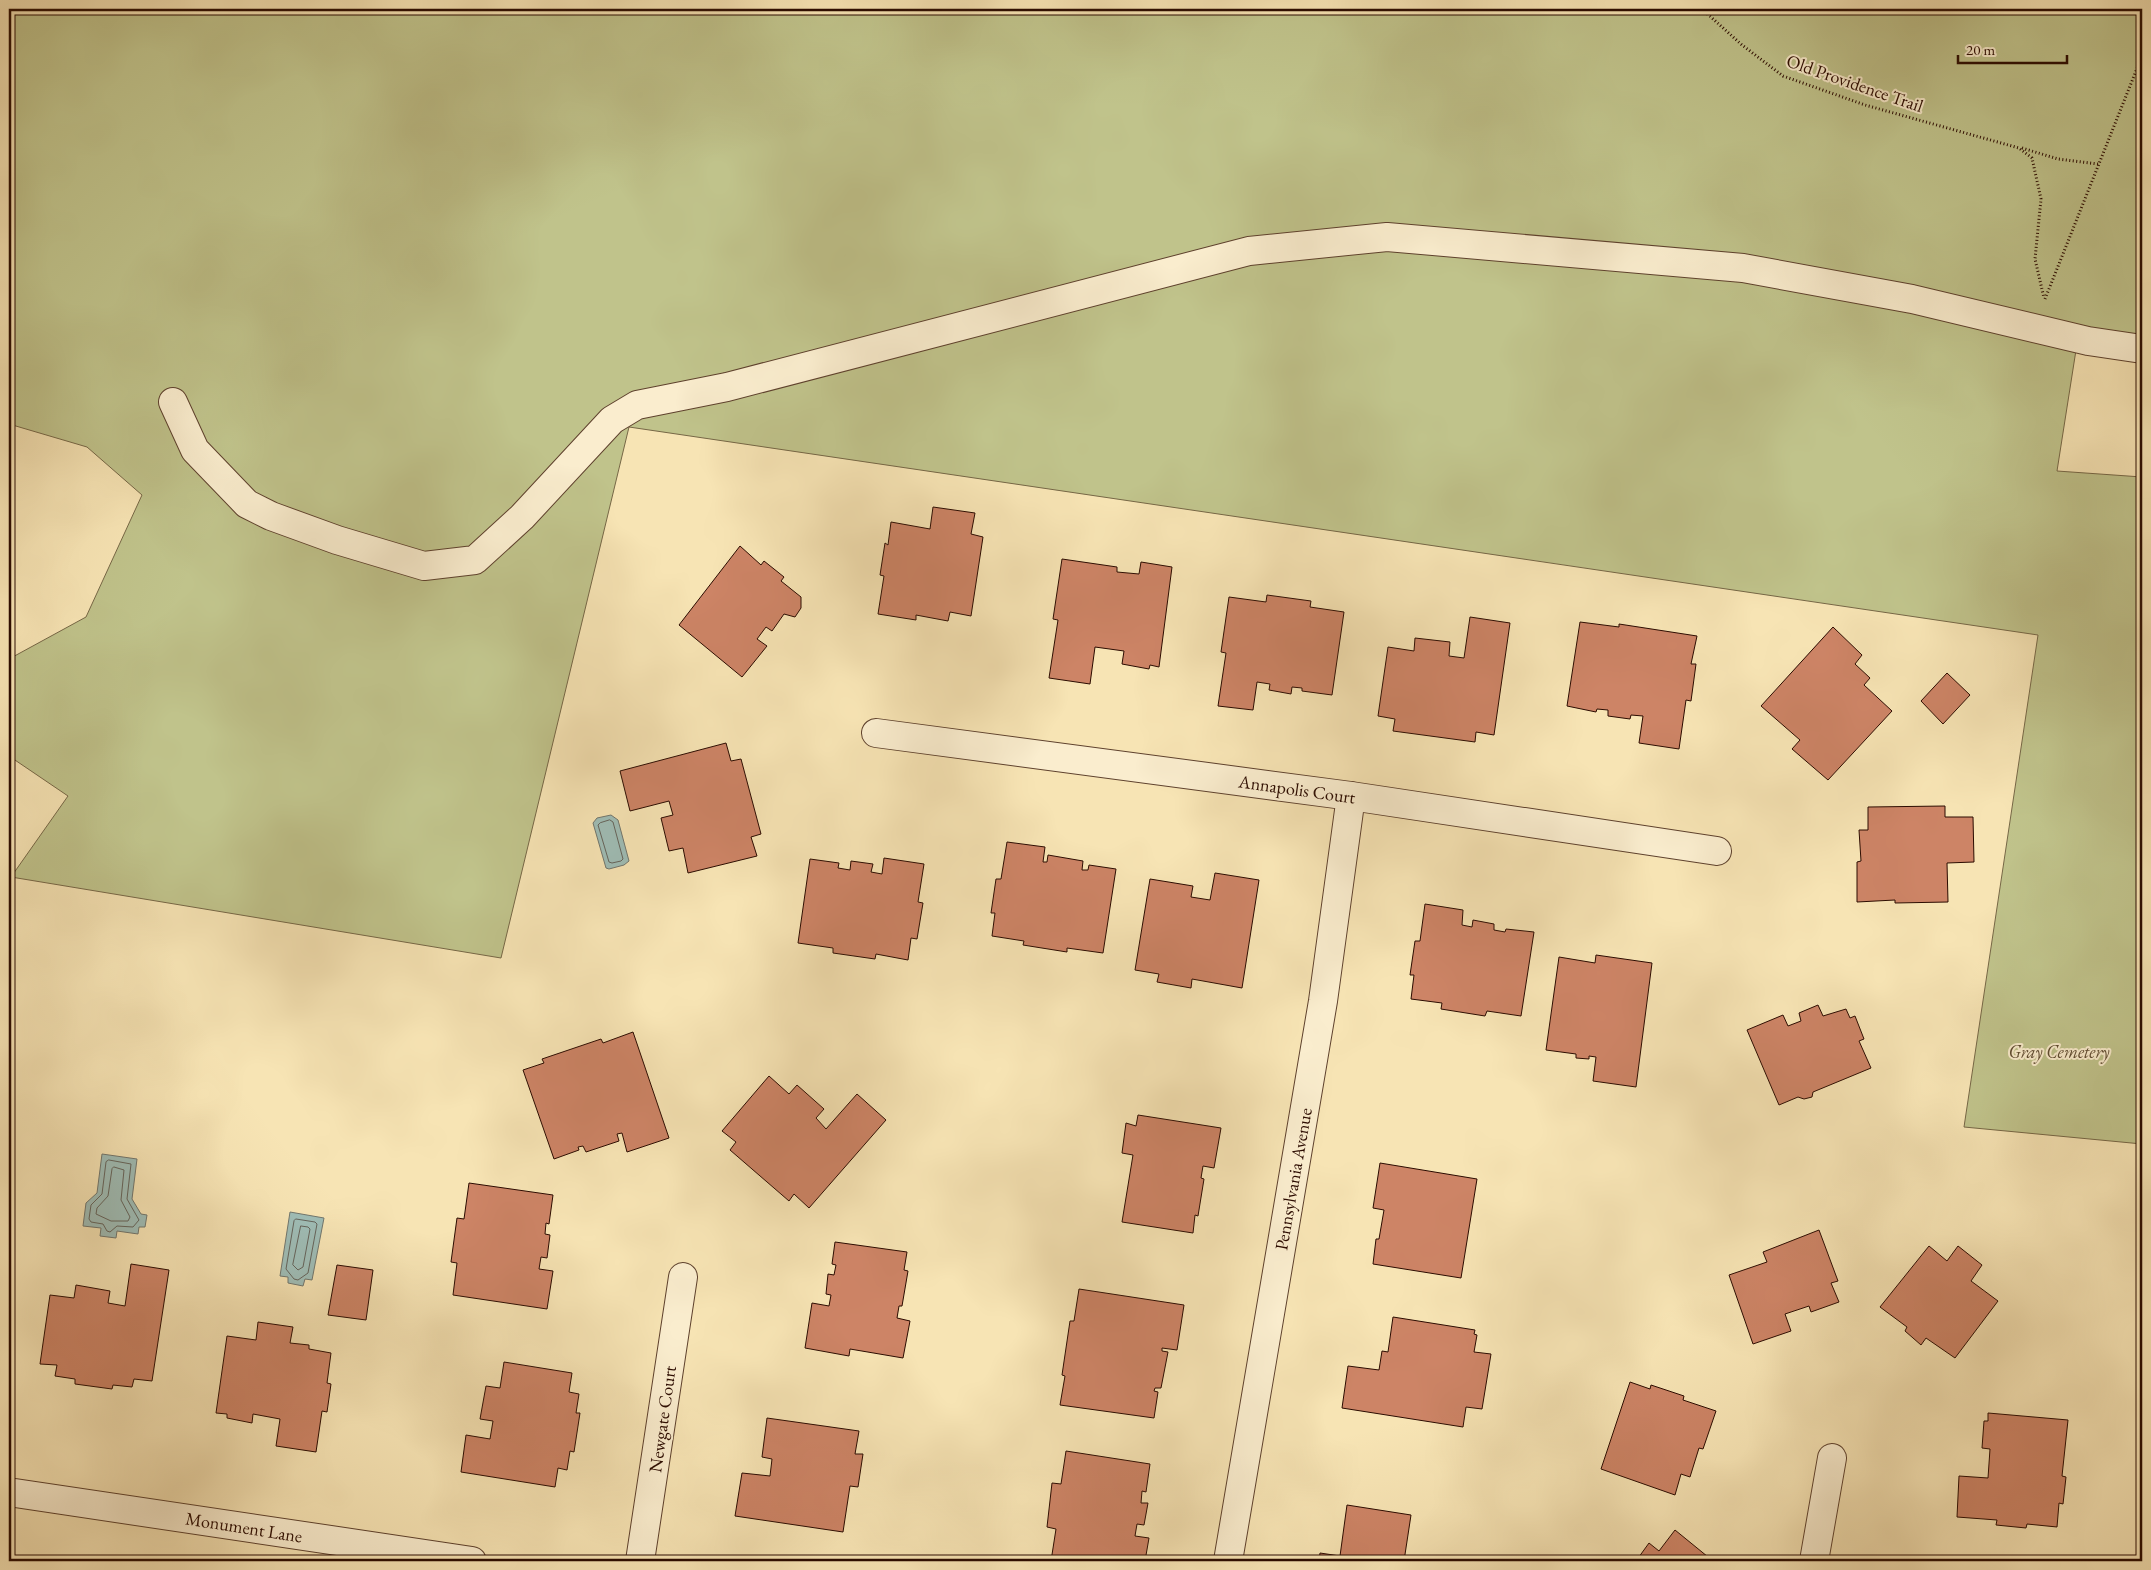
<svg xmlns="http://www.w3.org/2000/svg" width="2151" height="1570" font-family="'EB Garamond',serif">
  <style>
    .green { fill: #c0c38b; stroke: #766746 }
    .water { fill: #9fbdb6; stroke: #71766d }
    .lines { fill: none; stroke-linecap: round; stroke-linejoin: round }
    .shore { stroke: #65645b; stroke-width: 1 }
    .building { fill: #cd8466; stroke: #2b0b00 }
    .minor-casing { stroke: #5e412d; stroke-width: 30 }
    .path { stroke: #2b0b00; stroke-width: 3; stroke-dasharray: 1 2.5; stroke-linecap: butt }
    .minor { stroke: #faedce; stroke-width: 28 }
    .labels { text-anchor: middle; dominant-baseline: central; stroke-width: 4; stroke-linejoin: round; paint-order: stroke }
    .street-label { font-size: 18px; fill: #2b0b00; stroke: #faedce }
    .park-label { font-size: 18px; font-style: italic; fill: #5f4b31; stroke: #faedce }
  </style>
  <rect width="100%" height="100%" fill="#f7e4b4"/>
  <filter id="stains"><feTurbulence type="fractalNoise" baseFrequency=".004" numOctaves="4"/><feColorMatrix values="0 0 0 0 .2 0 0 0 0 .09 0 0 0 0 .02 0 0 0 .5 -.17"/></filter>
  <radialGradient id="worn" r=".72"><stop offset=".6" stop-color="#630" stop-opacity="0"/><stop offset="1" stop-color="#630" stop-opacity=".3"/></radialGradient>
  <path class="green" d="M9,9H2142V340L2079,331L2057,471L2142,477V1144L1964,1127L2038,635L629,427L501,958L11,877L68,796L9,756V659L86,617L142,495L87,447L9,424Z"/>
  <g class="water">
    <path d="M611,815L618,820L629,861L624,865L609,869L606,868L593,823L597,818Z"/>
    <path d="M102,1154L137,1159L132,1199L141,1214L147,1215L145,1227H139L138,1234L117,1231L116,1238L100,1236L101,1228L83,1226L86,1203L97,1193Z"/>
    <path d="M290,1212L324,1218L312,1280L305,1279L303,1286L288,1283V1277L280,1276Z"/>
  </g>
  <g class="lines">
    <g class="shore">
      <path d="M610,820L613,822L623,859L621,861L612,863L609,862L598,825L600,823Z"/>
      <path d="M109,1160L131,1164L127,1199L139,1220L133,1227L117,1226L110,1232L107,1231L103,1224L91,1222L89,1219L91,1205L102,1194L106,1162Z"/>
      <path d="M114,1167L124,1170L121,1200L130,1217L128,1221H111L96,1214L97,1208L108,1196L112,1169Z"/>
      <path d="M296,1219L315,1222L317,1224L308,1273L298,1280L294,1279L286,1269L294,1221Z"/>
      <path d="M301,1226L308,1227L310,1229L303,1267L298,1270L293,1265Z"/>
    </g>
  </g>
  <g class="building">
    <path d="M933,507L975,513L971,534L983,537L971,616L950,612L948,621L916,615V620L878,614L884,576L880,575L885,543L888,545L891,522L930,529Z"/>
    <path d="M740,546L761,565L764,561L784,577L781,581L801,597V608L795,617L784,614L772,631L766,627L757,639L767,646L742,677L679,625Z"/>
    <path d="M1062,559L1117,567V572L1139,574L1141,562L1172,567L1159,667L1150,665L1149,669L1122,664L1124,651L1095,647L1090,684L1049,678L1058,620L1053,619Z"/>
    <path d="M1267,595L1311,601L1310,607L1344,612L1332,695L1302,691V688L1292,687L1291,694L1269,690L1270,684L1257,682L1253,710L1218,706L1226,653L1221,652L1229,597L1266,602Z"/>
    <path d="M1470,617L1510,623L1494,735L1476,732L1475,742L1393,731L1395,719L1378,716L1388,647L1414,651L1415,638L1450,642L1449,656L1464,658Z"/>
    <path d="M1580,622L1619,627V624L1697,636L1691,664H1696L1691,701L1686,700L1679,749L1639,743L1643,716L1631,715L1630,719L1608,716V710L1597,709L1596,712L1567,706Z"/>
    <path d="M1833,627L1862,655L1855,664L1870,678L1864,685L1892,711L1828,780L1792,749L1800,740L1761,706Z"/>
    <path d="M1947,673L1970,695L1943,724L1921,701Z"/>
    <path d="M726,743L731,761L741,759L761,834L751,837L757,856L688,873L683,848L669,851L661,818L673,815L669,801L630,811L620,771Z"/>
    <path d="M1945,806V817H1973L1974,862L1947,863L1948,902L1895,903V900L1857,902V862L1861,861L1859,830H1868V807Z"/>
    <path d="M1007,842L1045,847L1043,862H1047L1048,855L1083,861L1082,870H1088L1089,865L1116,869L1103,953L1067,948V952L1023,945L1024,941L992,936L995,913H991L996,879H1001Z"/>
    <path d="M884,858L924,864L918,902L923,903L917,939L911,938L908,960L876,954L875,959L833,953V948L798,943L810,859L839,863L838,868L850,870L851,861L873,864L871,872L882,874Z"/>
    <path d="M1215,873L1259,880L1242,988L1192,979L1191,988L1157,982L1159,974L1135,970L1150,879L1193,886L1191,897L1210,900Z"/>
    <path d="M1425,904L1463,910L1462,925L1472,927L1473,920L1494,924V930L1505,932L1506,929L1534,932L1521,1016L1487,1011L1485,1016L1441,1009L1442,1003L1411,999L1414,975H1410L1415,941H1420Z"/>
    <path d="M1596,955L1652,963L1636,1087L1593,1081L1596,1057L1589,1056V1059L1576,1058V1054L1546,1050L1559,957L1595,963Z"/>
    <path d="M1818,1005L1823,1016L1846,1009L1850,1018L1855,1016L1864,1039L1859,1041L1871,1068L1813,1092L1812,1097L1804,1099L1798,1097L1779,1105L1747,1030L1783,1015L1788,1026L1801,1021L1799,1013Z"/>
    <path d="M633,1032L669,1138L627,1152L622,1133L617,1134L619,1141L586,1152L583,1146L578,1147L579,1150L554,1159L523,1070L544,1063L542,1059L601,1039L603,1043Z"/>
    <path d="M769,1076L789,1094L797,1085L824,1109L816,1118L826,1129L857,1094L886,1120L809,1208L794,1194L789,1201L730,1150L736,1142L722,1131Z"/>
    <path d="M1138,1115L1221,1128L1214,1168L1203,1166L1201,1178L1204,1179L1198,1216L1195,1215L1193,1233L1122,1222L1133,1155L1122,1153L1126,1123L1136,1126Z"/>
    <path d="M1380,1163L1477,1179L1461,1278L1373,1264L1376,1239H1379L1384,1210L1373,1208Z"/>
    <path d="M469,1183L553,1195L549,1224L546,1223L545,1234L550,1235L547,1258L541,1257L539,1269L553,1271L547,1309L453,1295L457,1263L451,1262L457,1218L464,1219Z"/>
    <path d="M1819,1230L1838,1281L1831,1283L1839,1302L1811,1312L1809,1306L1785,1314L1791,1331L1753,1344L1729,1275L1767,1262L1763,1252Z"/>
    <path d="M835,1242L907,1252L904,1270L908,1271L902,1306H899L897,1318L910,1321L903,1358L850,1349L849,1356L805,1348L812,1303L829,1306L831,1295L826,1294L828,1274L834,1275L836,1265L832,1264Z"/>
    <path d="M1929,1246L1947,1261L1958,1246L1982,1265L1971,1281L1998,1301L1955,1358L1926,1338L1921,1345L1905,1331L1907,1327L1880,1307Z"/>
    <path d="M131,1264L169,1270L152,1381L134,1379L132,1387L113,1385L112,1389L75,1384V1379L55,1376L57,1365L40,1364L50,1295L74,1298L76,1285L110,1291L108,1303L125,1306Z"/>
    <path d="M337,1265L373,1270L366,1320L328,1315Z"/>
    <path d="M1079,1289L1184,1305L1177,1350L1162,1348V1351L1168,1352L1161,1388H1155L1154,1391L1158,1392L1154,1418L1060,1405L1065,1376L1062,1375L1070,1321H1074Z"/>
    <path d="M1393,1317L1475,1330L1474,1334L1477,1335L1474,1352L1491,1354L1482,1409L1466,1407L1463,1427L1342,1408L1348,1366L1379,1370L1382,1351L1388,1352Z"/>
    <path d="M258,1322L293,1327L290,1343L309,1345V1349L331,1353L327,1383L331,1384L327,1412L322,1411L316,1452L276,1446L280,1419L253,1414L252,1423L227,1418V1414L216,1413L227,1336L256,1340Z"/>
    <path d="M504,1362L572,1373L569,1392L579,1394L576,1413H580L574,1452L570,1451L567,1470L558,1468L555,1487L461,1472L466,1435L490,1439L493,1421L480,1419L486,1386L500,1388Z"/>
    <path d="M1630,1382L1650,1389L1651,1385L1684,1396L1683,1400L1716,1411L1703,1449L1699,1448L1690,1477L1681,1474L1675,1495L1601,1469Z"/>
    <path d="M1988,1413L2068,1420L2062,1476L2066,1477L2063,1504L2059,1503L2057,1527L2027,1524L2026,1528L1996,1525L1997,1520L1957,1517L1959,1476L1988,1478L1990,1449L1982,1448L1984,1421H1988Z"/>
    <path d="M767,1418L859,1431L855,1454H863L858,1487L850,1486L843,1532L735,1516L742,1473L770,1476L772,1459L762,1457Z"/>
    <path d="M1066,1451L1150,1464L1146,1492L1142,1491L1141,1503H1148L1144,1525L1137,1524L1135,1536L1149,1538L1145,1561H1051L1056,1529L1047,1527L1052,1483L1061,1484Z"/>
    <path d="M1347,1505L1411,1515L1404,1561H1319L1320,1553L1340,1556Z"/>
    <path d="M1675,1530L1713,1561H1636L1649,1543L1659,1551Z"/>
  </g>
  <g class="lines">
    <defs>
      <g id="minor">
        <path d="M173,402L195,450L247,504L271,516L337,540L424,566L475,560L522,517L612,420L637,405L727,387L1249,251L1387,237L1743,268L1912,299L2088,341L2142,349"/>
        <path d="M876,733L1351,796L1717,851"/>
        <path d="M15,1493L472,1561"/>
        <path d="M640,1561L683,1277"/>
        <path d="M1228,1561L1323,1001L1351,796"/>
        <path d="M1814,1561L1832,1458"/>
      </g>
    </defs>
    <use href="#minor" class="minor-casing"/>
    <g class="path">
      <path d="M1702,9L1742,45L1783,76L1865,105L2019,148L2032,158L2041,199L2035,259L2044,298"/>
      <path d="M2022,148L2058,159L2098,164"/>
      <path d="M2045,299L2138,66L2142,44"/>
    </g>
    <use href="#minor" class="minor"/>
  </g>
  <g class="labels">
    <g class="street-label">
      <text transform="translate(1855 83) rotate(19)">Old Providence Trail</text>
      <text transform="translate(1297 789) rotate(8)">Annapolis Court</text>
      <text transform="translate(1293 1179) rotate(-80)">Pennsylvania Avenue</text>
      <text transform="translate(662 1419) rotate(-82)">Newgate Court</text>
      <text transform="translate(244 1527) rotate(9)">Monument Lane</text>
    </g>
    <g class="park-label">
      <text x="2059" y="1051">Gray Cemetery</text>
    </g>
  </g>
  <rect width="2151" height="1570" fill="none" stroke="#f7e4b4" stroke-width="30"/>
  <rect x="10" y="10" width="2131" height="1550" fill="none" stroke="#2b0b00" stroke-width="2.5"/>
  <rect x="15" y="15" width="2121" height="1540" fill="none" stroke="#2b0b00"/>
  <path d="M1958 55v8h109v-8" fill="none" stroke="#2b0b00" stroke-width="2.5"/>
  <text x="1966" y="55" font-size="15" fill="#2b0b00" stroke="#faedce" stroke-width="4" paint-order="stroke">20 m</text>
  <rect width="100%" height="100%" filter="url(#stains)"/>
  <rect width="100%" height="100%" fill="url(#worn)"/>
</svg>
